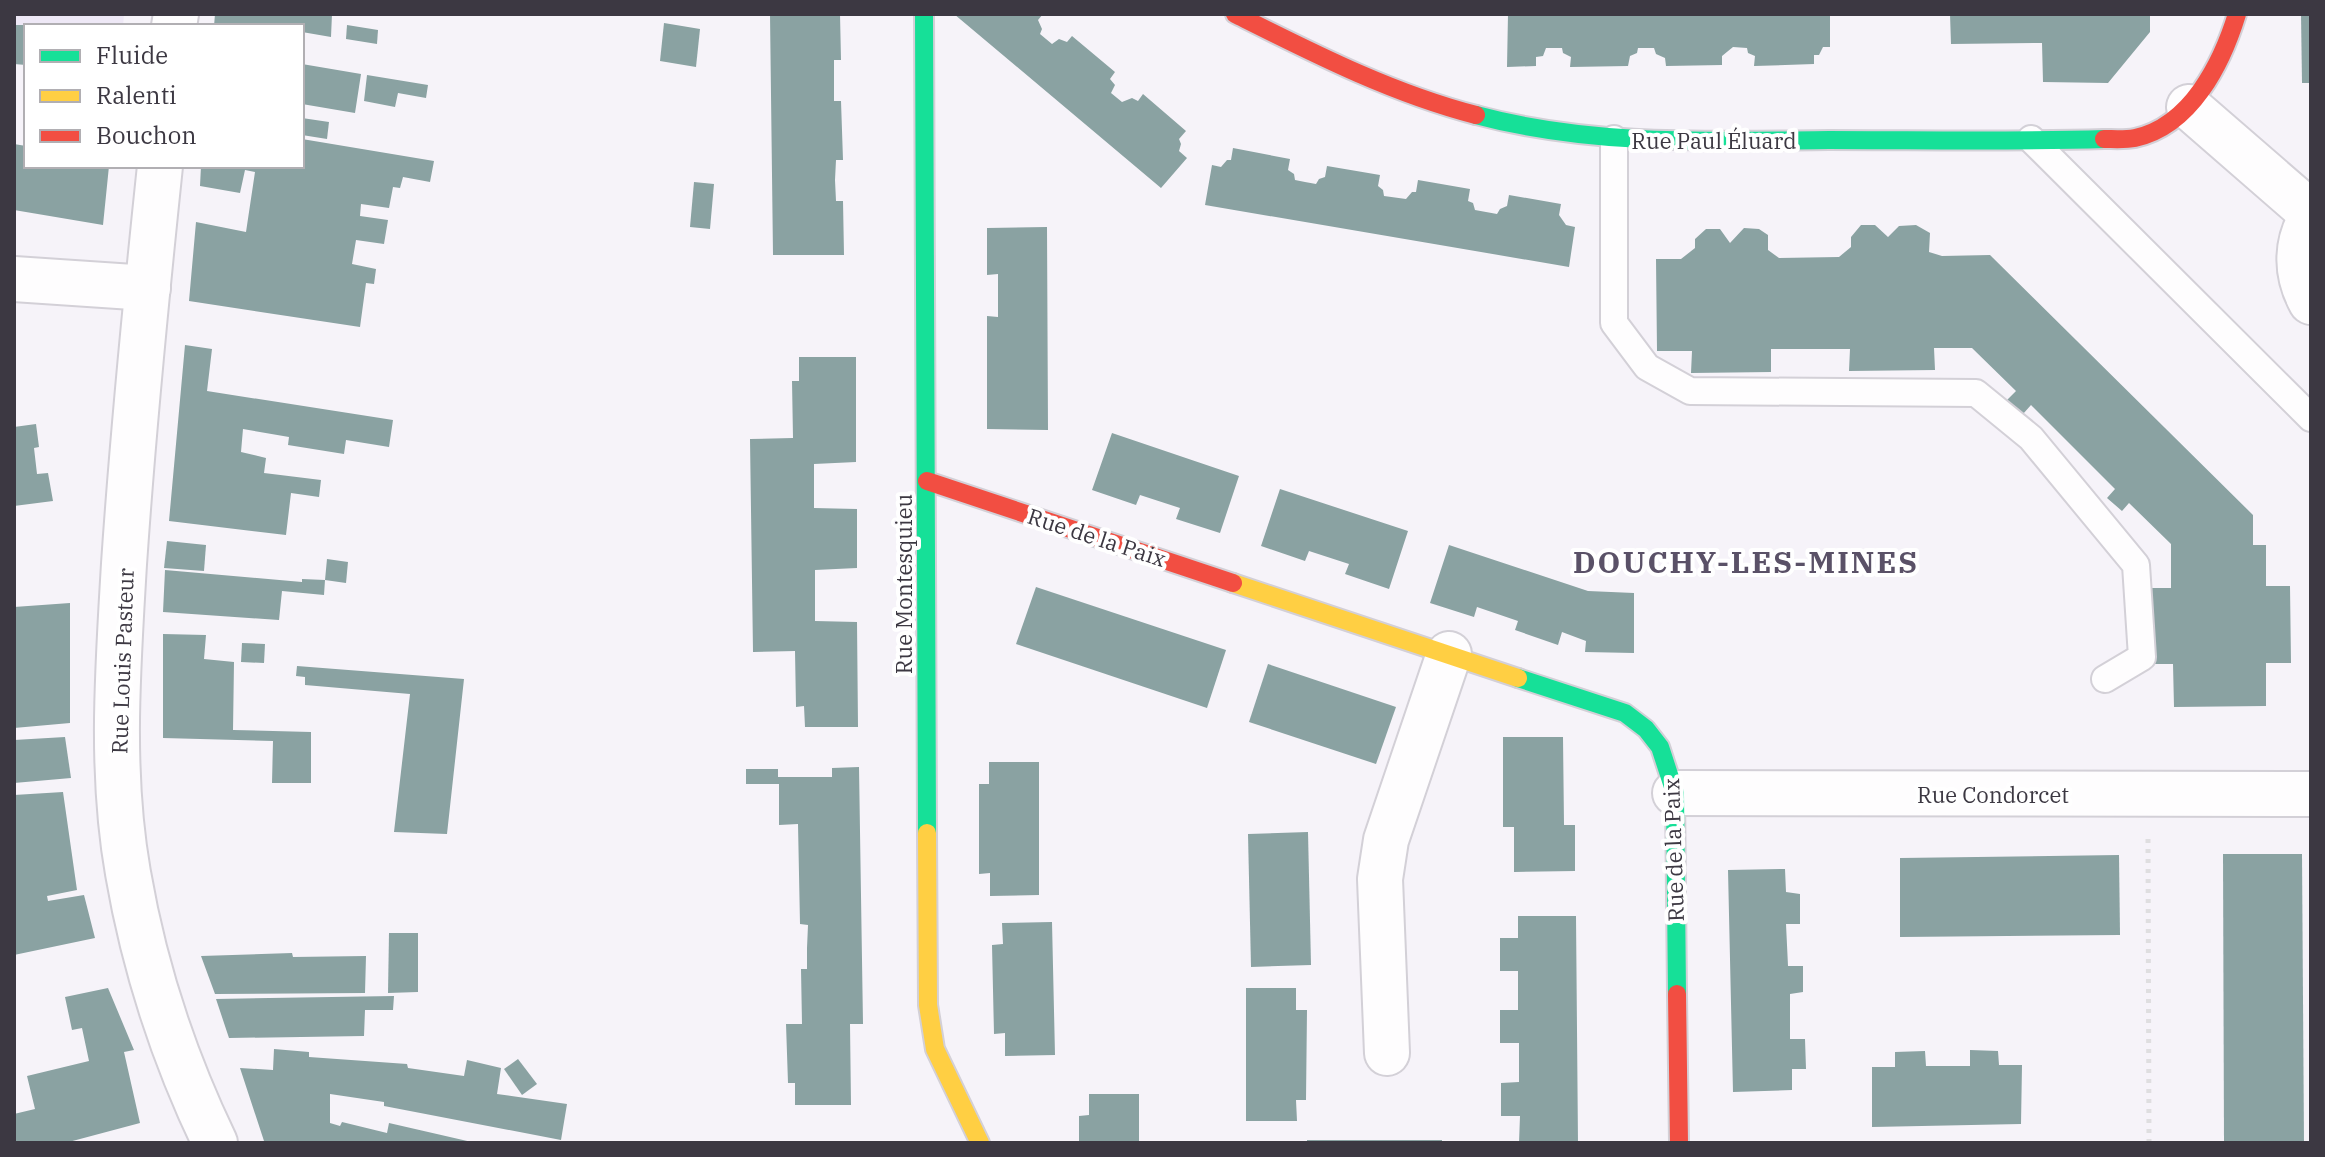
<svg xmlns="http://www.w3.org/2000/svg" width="2325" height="1157" font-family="'IBM Plex Serif',serif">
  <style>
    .built { fill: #eee8f6 }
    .building { fill: #8aa2a2 }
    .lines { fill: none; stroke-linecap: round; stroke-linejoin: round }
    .lane-casing { stroke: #d3d0d7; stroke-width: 30 }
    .street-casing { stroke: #d3d0d7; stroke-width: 48 }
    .fast-casing { stroke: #d3d0d7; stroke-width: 22 }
    .slow-casing { stroke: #d3d0d7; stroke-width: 22 }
    .jam-casing { stroke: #d3d0d7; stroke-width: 22 }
    .path { stroke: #dfdee0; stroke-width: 5; stroke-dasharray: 4 6; stroke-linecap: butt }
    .lane { stroke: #fefdfe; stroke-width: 26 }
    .street { stroke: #fefdfe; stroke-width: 44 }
    .fast { stroke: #16e098; stroke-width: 18 }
    .slow { stroke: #ffcf43; stroke-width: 18 }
    .jam { stroke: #f24e42; stroke-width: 18 }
    .labels { text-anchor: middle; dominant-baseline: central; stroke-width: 8; stroke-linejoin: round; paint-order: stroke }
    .street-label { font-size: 22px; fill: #3c3842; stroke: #fff }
    .district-label { font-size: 30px; font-weight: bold; letter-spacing: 2px; fill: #5a5167; stroke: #fff }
  </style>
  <rect width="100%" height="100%" fill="#f6f3f9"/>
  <path class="built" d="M14,14H124L123,26H26L14,37Z"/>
  <g class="building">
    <path d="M215,14H332L331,37L302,32V26H214Z"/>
    <path d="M770,14H840L841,60H834V101H841L843,160H836L835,180L836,201H843L844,255H773Z"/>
    <path d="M954,14H1043L1038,20L1042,29L1040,34L1052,44L1059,39L1067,42L1072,36L1115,72L1110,79L1115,85L1111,93L1122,102L1132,98L1138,101L1143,94L1186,131L1179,139L1181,144L1179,151L1187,158L1161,188Z"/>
    <path d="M1508,14H1830V47H1823L1819,55H1814V64L1754,66L1755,56L1748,53L1747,48L1733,47L1722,56V65L1666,66L1665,58L1656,54L1654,48H1638L1637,53L1630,56L1628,66L1570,67L1571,57L1563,53L1562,48H1546L1543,56L1536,57V66L1507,67Z"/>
    <path d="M1950,14H2150V32L2108,83L2043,82L2042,43L1951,44Z"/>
    <path d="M2301,14H2311V83H2302Z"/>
    <path d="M664,23L700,29L696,67L660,61Z"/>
    <path d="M14,25H26V65L14,64Z"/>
    <path d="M347,25L378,30L377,44L346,39Z"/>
    <path d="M302,64L361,74L355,113L302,104Z"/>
    <path d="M367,75L428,85L426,98L398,93L395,107L364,101Z"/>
    <path d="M302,118L329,122L327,139L302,135Z"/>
    <path d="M302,139L434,161L430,182L403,177L400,188L393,187L389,208L361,204L360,216L388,220L384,244L356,240L352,264L376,269L374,284L366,283L360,327L189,301L196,222L246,232L255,172L245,170L240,193L200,186L201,166H302Z"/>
    <path d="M14,144L26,146V166H109L103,225L14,210Z"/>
    <path d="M1233,148L1290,159L1288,170L1294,174L1295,180L1305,182L1316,184L1319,179L1325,177L1327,166L1380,175L1378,186L1383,190L1384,196L1406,199L1412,192H1416L1418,180L1470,189L1468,201L1473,203L1475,210L1497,214L1500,209L1507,206L1509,195L1561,204L1559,215L1566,225L1575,227L1569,267L1205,205L1212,165L1221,167L1227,160H1231Z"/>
    <path d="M694,182L714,184L710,229L690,227Z"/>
    <path d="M1861,225H1875L1888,237L1899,226L1916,225L1930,233L1929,252L1942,256L1990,255L2253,515V545H2266V586H2290L2291,663H2266V706L2174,707L2173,664H2152L2151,588H2171V544L2129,503L2122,511L2107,498L2115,489L2031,405L2023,414L2007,400L2016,391L1972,348H1934L1935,370L1849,371L1850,349H1771V372L1691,373L1692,351H1657L1656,259H1681L1695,248V239L1706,229H1720L1730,243L1744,228L1759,229L1768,235V250L1779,258L1839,257L1851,247V237Z"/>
    <path d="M1047,227L1048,430L987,429V316L998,317V274L987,275V228Z"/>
    <path d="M185,345L212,349L207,391L393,420L389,447L346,440L344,454L288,445L289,437L243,429L241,452L266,458L264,473L321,480L319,497L291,493L286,535L169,521Z"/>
    <path d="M799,357H856V462L814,464V508L857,509V568L815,570V621L857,622L858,727H805L804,706L796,707L795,651L753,652L750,439L793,438L792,381H799Z"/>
    <path d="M36,424L39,447L34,448L37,474L48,473L53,501L14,506V427Z"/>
    <path d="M1112,433L1239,476L1220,533L1176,519L1180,508L1140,495L1136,505L1092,490Z"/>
    <path d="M1280,489L1408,531L1389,589L1345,574L1349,564L1309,551L1305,561L1261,546Z"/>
    <path d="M167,541L206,545L204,571L164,568Z"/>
    <path d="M1449,545L1588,591L1634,593V653L1585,652L1586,641L1562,632L1558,645L1515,630L1518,621L1477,607L1474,617L1430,603Z"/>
    <path d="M327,559L348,562L346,583L325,580Z"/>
    <path d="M165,570L302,582V579L325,580L324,595L282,591L279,620L163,612Z"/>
    <path d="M1036,587L1226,650L1207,708L1016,644Z"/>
    <path d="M70,603V723L14,728V607Z"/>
    <path d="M163,634L206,635L204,659L234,662L233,730L311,732V783H272L273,741L163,738Z"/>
    <path d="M242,643L265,644L264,663L241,662Z"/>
    <path d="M1268,664L1396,707L1376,764L1249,722Z"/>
    <path d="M297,666L464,679L447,834L394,832L410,694L305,685V677L296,676Z"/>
    <path d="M65,737L71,778L14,783V740Z"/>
    <path d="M1503,737H1563L1564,825H1575V871L1514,872V827H1503Z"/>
    <path d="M989,762H1039V895L990,896V873L979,874V784H989Z"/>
    <path d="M859,767L863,1024H850L851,1105H795V1083H788L786,1024H802L801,969H807V948L808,925L800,924L798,824L779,825V784H746V769H778V777H832V768Z"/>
    <path d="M63,792L77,890L47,896L48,901L84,895L95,938L14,955V795Z"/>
    <path d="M1308,832L1311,965L1251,967L1248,834Z"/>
    <path d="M2223,854H2302L2304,1143H2224Z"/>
    <path d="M2119,855L2120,935L1900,937V858Z"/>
    <path d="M1785,869L1786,892L1800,894V924H1786L1788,966H1803V992L1790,994V1039H1805L1806,1069H1792V1090L1733,1092L1728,870Z"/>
    <path d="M1518,916H1576L1578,1143H1519L1520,1116H1501V1083L1519,1082V1043H1500V1010H1518V971H1500V938H1518Z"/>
    <path d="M1052,922L1055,1055L1005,1056V1033L994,1034L992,945L1003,944L1002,923Z"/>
    <path d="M389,933H418V992L388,993Z"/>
    <path d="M292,953L293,957L366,956L365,993L215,994L201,956Z"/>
    <path d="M108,988L134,1050L124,1052L140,1123L65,1143H14V1114L35,1109L27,1076L89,1061L82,1028L72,1030L65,997Z"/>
    <path d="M1246,988H1296V1010H1307L1306,1100H1296L1297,1121H1246Z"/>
    <path d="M394,996L393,1010H365L364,1036L229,1038L216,999Z"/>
    <path d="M274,1049L309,1052V1057L407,1064L408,1068L464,1076L467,1060L501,1068L497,1094L567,1104L561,1140L384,1106V1102L330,1094V1123L340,1126L342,1122L387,1133L389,1123L476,1143L264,1141L240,1068L273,1070Z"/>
    <path d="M1970,1050L1998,1051L1999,1065H2022L2021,1124L1872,1127V1067H1895V1052L1925,1051L1926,1066H1970Z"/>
    <path d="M518,1059L537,1084L522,1095L504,1069Z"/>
    <path d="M1089,1094H1139V1143H1079V1116L1089,1115Z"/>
    <rect x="1307" y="1140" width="135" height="3"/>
  </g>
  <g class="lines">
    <defs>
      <g id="lane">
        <path d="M1614,139V323L1647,367L1690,391L1976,393L2031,438L2136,565L2142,657L2105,679"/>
        <path d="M2031,139L2311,418"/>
      </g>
      <g id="street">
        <path d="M174,26L176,14"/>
        <path d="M2189,107L2311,213"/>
        <path d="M160,166C146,299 133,431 124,564C118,666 110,772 128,873C144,966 174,1058 215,1143"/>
        <path d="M2311,218C2295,245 2296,275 2311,302"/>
        <path d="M14,279L148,288"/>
        <path d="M1675,793L2311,794"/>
        <path d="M1387,1053L1380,879L1386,840L1449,654"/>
      </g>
      <g id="fast">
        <path d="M924,14L927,833"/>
        <path d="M1476,115C1591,146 1711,141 1829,140C1920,140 2012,142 2104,139"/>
        <path d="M1518,678L1625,713L1646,729L1660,747L1675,793L1677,994"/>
      </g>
      <g id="slow">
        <path d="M1233,583L1518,678"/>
        <path d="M927,833L928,1005L935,1049L980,1143"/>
      </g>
      <g id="jam">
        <path d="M1235,14C1313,53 1391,93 1476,115"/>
        <path d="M2104,139C2113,139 2125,140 2135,138C2191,126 2222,63 2237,14"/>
        <path d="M927,481L1233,583"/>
        <path d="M1677,994L1679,1143"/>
      </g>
    </defs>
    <use href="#lane" class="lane-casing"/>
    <use href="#street" class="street-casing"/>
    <use href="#fast" class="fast-casing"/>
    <use href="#slow" class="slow-casing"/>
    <use href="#jam" class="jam-casing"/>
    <path class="path" d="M2148,839L2149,1143"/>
    <use href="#lane" class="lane"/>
    <use href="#street" class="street"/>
    <use href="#fast" class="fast"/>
    <use href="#slow" class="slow"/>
    <use href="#jam" class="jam"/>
  </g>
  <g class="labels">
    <g class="street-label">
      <text x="1714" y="140">Rue Paul Éluard</text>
      <text transform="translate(1097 537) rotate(18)">Rue de la Paix</text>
      <text transform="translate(903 584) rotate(-90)">Rue Montesquieu</text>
      <text transform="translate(122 661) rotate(-88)">Rue Louis Pasteur</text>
      <text x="1993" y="794">Rue Condorcet</text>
      <text transform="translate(1673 850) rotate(-92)">Rue de la Paix</text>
    </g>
    <g class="district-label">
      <text x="1746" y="561">DOUCHY-LES-MINES</text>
    </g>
  </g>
  <rect width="2325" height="1157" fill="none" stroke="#3c3842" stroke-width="32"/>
  <rect x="24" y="24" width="280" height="144" fill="#ffffff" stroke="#b1afb3" stroke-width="2"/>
  <rect x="40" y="50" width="40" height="12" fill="#16e098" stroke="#b1afb3" stroke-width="2"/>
  <text x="96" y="64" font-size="24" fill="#3c3842">Fluide</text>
  <rect x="40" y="90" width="40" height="12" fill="#ffcf43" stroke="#b1afb3" stroke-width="2"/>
  <text x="96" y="104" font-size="24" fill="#3c3842">Ralenti</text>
  <rect x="40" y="130" width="40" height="12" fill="#f24e42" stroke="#b1afb3" stroke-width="2"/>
  <text x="96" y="144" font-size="24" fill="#3c3842">Bouchon</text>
</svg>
